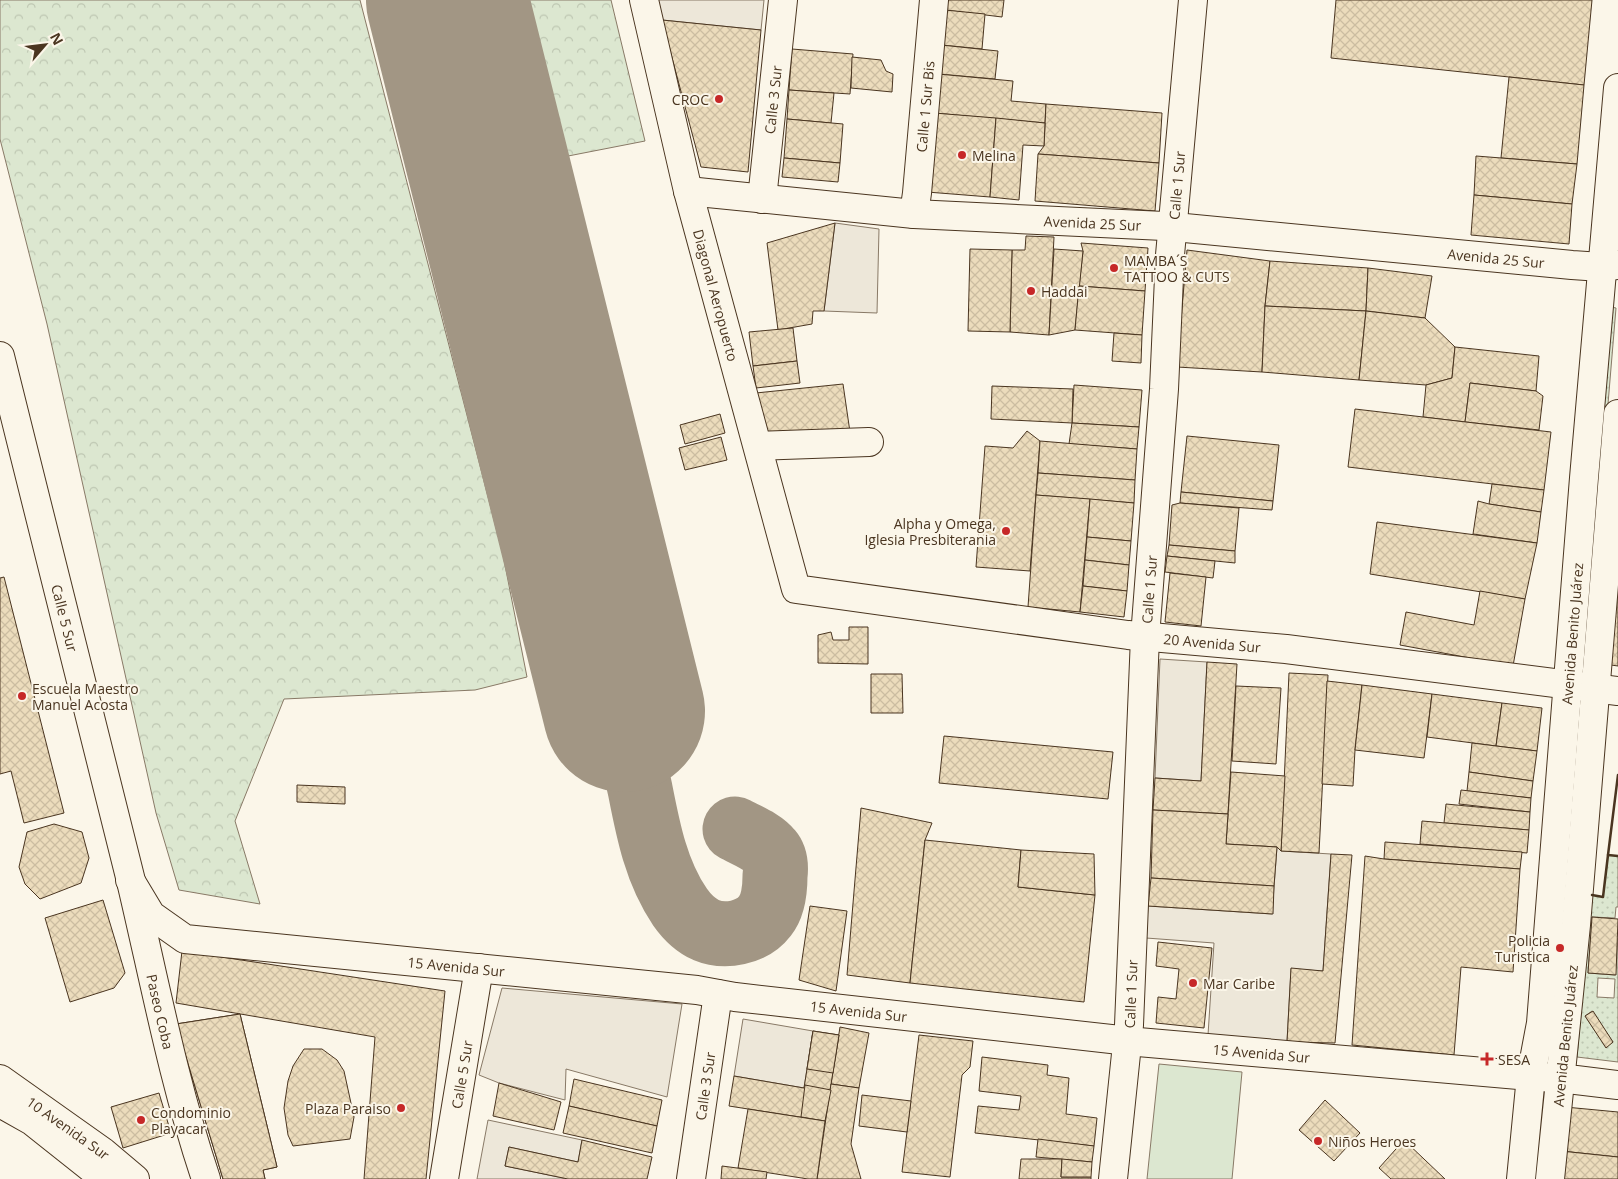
<svg xmlns="http://www.w3.org/2000/svg" width="1618" height="1179" font-family="'Open Sans',sans-serif">
  <style>
    .grass { fill: url(#grass-dots); stroke: #887966; fill-rule: evenodd }
    .forest { fill: url(#forest-crowns); stroke: #887966 }
    .pitch { fill: #dce7d0; stroke: #887966 }
    .parking { fill: #ede7d9; stroke: #887966 }
    .lines { fill: none; stroke-linecap: round; stroke-linejoin: round }
    .taxiway { stroke: #a29684; stroke-width: 65 }
    .runway { stroke: #a29684; stroke-width: 162 }
    .building { fill: url(#building-cross-hatch); stroke: #4a3520 }
    .minor-casing { stroke: #4a3520; stroke-width: 30 }
    .minor { stroke: #fbf6e9; stroke-width: 28 }
    .wall { stroke: #4a3520; stroke-width: 2.5 }
    .poi-dot { fill: #c62828; stroke: #fbf6e9; stroke-width: 2 }
    .labels { text-anchor: middle; dominant-baseline: central; stroke-width: 4; stroke-linejoin: round; paint-order: stroke }
    .poi-label { font-size: 14px; fill: #4a3520; stroke: #fbf6e9; text-anchor: start }
    .street-label { font-size: 14px; fill: #4a3520; stroke: #fbf6e9 }
  </style>
  <defs>
    <pattern id="grass-dots" width="8" height="8" patternUnits="userSpaceOnUse" patternTransform="scale(1.25)"><rect width="8" height="8" fill="#dce7d0"/><path d="M2 2h.1M6 6h.1" fill="none" stroke="#bec7b2" stroke-width="1.8" stroke-linecap="round"/></pattern>
    <pattern id="forest-crowns" width="20" height="18" patternUnits="userSpaceOnUse" patternTransform="scale(1.25)"><rect width="20" height="18" fill="#dce7d0"/><path d="M2 6a3 3 0 1 1 6 0M12 15a3 3 0 1 1 6 0" fill="none" stroke="#bec7b2"/></pattern>
    <pattern id="building-cross-hatch" width="8" height="8" patternUnits="userSpaceOnUse" patternTransform="scale(1.25)"><rect width="8" height="8" fill="#ecdcbc"/><path d="M0 0l8 8M0 8l8-8" fill="none" stroke="#ccbda1"/></pattern>
  </defs>
  <rect width="100%" height="100%" fill="#fbf6e9"/>
  <g class="grass">
    <path d="M1607,306L1616,308L1590,620L1587,640H1583Z"/>
    <path d="M1608,855L1618,856V907H1616L1615,918L1592,917L1588,973L1615,975L1618,938V1062L1577,1057L1592,895L1603,897ZM1598,978L1615,979L1614,998L1597,997ZM1592,1011L1613,1042L1606,1047L1585,1016Z"/>
    <path d="M1545,1108L1539,1179H1533L1540,1110Z"/>
  </g>
  <g class="forest">
    <path d="M0,0H360L503,555L527,677L475,690L284,699L235,821L260,904L179,890L156,813L47,324L0,139Z"/>
    <path d="M526,0H611L645,141L563,157Z"/>
  </g>
  <path class="pitch" d="M1159,1064L1242,1072L1232,1179H1147Z"/>
  <g class="parking">
    <path d="M657,0H764L761,30L662,20Z"/>
    <path d="M835,223L879,229L877,313L824,311Z"/>
    <path d="M1160,659L1207,662L1201,781L1155,778Z"/>
    <path d="M1277,847L1281,851L1331,854L1323,971L1291,969L1287,1042L1208,1035L1214,943L1146,938L1148,906L1272,914Z"/>
    <path d="M502,988L682,1004L667,1097L566,1069L565,1100L499,1083L479,1075Z"/>
    <path d="M743,1019L813,1031L804,1088L734,1076Z"/>
    <path d="M488,1120L582,1140L578,1162L509,1147L505,1166L568,1179H477Z"/>
  </g>
  <g class="lines">
    <path class="taxiway" d="M624,711C629,737 634,763 640,789C648,830 656,872 680,907C687,917 695,925 706,930C725,938 752,933 765,916C773,906 775,890 775,876C776,868 776,858 770,851C762,841 746,835 735,829"/>
    <path class="runway" d="M447,0L624,711"/>
  </g>
  <g class="building">
    <path d="M946,0H1004L1002,17L945,10Z"/>
    <path d="M1336,0H1592L1584,85L1331,58Z"/>
    <path d="M945,10L985,14L982,49L941,45Z"/>
    <path d="M662,20L761,30L748,172L701,167Z"/>
    <path d="M941,45L998,51L995,79L938,74Z"/>
    <path d="M792,49L853,54L850,94L789,90Z"/>
    <path d="M852,57L881,60L886,71L893,74L892,92L851,88Z"/>
    <path d="M938,74L1013,81L1011,101L1046,104L1045,123L934,113Z"/>
    <path d="M1509,77L1584,85L1577,164L1501,158Z"/>
    <path d="M789,90L834,93L831,123L787,119Z"/>
    <path d="M1046,104L1162,113L1159,163L1038,154L1044,146Z"/>
    <path d="M934,113L996,118L990,197L927,192Z"/>
    <path d="M996,118L1045,123L1044,146L1023,145L1019,200L990,197Z"/>
    <path d="M787,119L843,124L840,163L784,158Z"/>
    <path d="M1038,154L1159,163L1155,211L1035,201Z"/>
    <path d="M1476,156L1577,164L1572,204L1474,195Z"/>
    <path d="M784,158L840,163L838,182L782,177Z"/>
    <path d="M1474,195L1572,204L1569,244L1471,235Z"/>
    <path d="M835,223L824,311H813L812,324L778,330L767,243Z"/>
    <path d="M1026,236L1054,237L1049,335L1010,332L1012,250H1025Z"/>
    <path d="M1081,243L1148,248L1145,291L1079,286L1083,251Z"/>
    <path d="M970,249L1012,250L1010,332L968,331Z"/>
    <path d="M1054,249L1083,251L1075,330L1049,335Z"/>
    <path d="M1187,250L1270,261L1265,306L1262,372L1177,367Z"/>
    <path d="M1270,261L1368,268L1366,311L1265,306Z"/>
    <path d="M1368,268L1432,276L1425,318L1366,311Z"/>
    <path d="M1079,286L1145,291L1142,335L1075,330Z"/>
    <path d="M1265,306L1366,311L1359,380L1262,372Z"/>
    <path d="M1366,311L1425,318L1455,347L1452,378L1426,385L1359,380Z"/>
    <path d="M793,328L797,361L753,366L749,332Z"/>
    <path d="M1114,333L1142,335L1141,363L1112,361Z"/>
    <path d="M1455,347L1539,356L1536,391L1470,383L1465,422L1423,417L1426,385L1452,378Z"/>
    <path d="M797,361L800,383L756,388L753,366Z"/>
    <path d="M1470,383L1536,391L1543,396L1539,430L1465,422Z"/>
    <path d="M843,384L851,439L770,442L756,393Z"/>
    <path d="M1074,385L1142,390L1139,427L1072,423Z"/>
    <path d="M992,386L1073,389L1072,423L991,419Z"/>
    <path d="M1355,409L1551,432L1544,490L1348,467Z"/>
    <path d="M720,414L725,433L685,444L680,425Z"/>
    <path d="M1072,423L1139,427L1137,449L1069,444Z"/>
    <path d="M1027,431L1040,441L1030,571L976,567L985,446L1013,448Z"/>
    <path d="M1187,436L1279,445L1273,501L1181,492Z"/>
    <path d="M721,437L727,460L685,470L679,448Z"/>
    <path d="M1040,441L1137,449L1135,480L1038,473Z"/>
    <path d="M1038,473L1135,480L1134,503L1036,495Z"/>
    <path d="M1492,484L1544,490L1541,512L1489,504Z"/>
    <path d="M1181,492L1273,501L1272,510L1180,503Z"/>
    <path d="M1036,495L1090,499L1080,612L1028,607Z"/>
    <path d="M1090,499L1134,503L1131,541L1087,537Z"/>
    <path d="M1478,501L1489,504L1541,512L1537,543L1473,534Z"/>
    <path d="M1180,503L1239,508L1235,551L1169,545L1172,505Z"/>
    <path d="M1377,522L1537,543L1525,599L1370,574Z"/>
    <path d="M1087,537L1131,541L1129,565L1085,560Z"/>
    <path d="M1169,545L1235,551V563L1167,556Z"/>
    <path d="M1167,556L1215,561L1213,578L1165,572Z"/>
    <path d="M1085,560L1129,565L1127,591L1083,586Z"/>
    <path d="M1170,573L1206,577L1201,626L1165,622Z"/>
    <path d="M4,577L64,813L24,823L11,771L0,774V578Z"/>
    <path d="M1083,586L1127,591L1124,617L1080,612Z"/>
    <path d="M1480,591L1525,599L1513,666L1400,645L1406,612L1474,625Z"/>
    <path d="M1616,596L1618,597V666L1611,665Z"/>
    <path d="M849,627H868V664L818,663V635L831,632L833,640H849Z"/>
    <path d="M1207,662L1237,664L1228,814L1153,810L1155,778L1201,781Z"/>
    <path d="M1289,673L1328,675L1319,853L1281,851Z"/>
    <path d="M871,674H902L903,713H871Z"/>
    <path d="M1327,681L1362,685L1355,750L1353,786L1322,784Z"/>
    <path d="M1362,685L1432,694L1424,758L1355,750Z"/>
    <path d="M1236,686L1281,688L1276,764L1232,761Z"/>
    <path d="M1432,694L1502,703L1496,746L1427,737Z"/>
    <path d="M1502,703L1542,708L1537,751L1496,746Z"/>
    <path d="M944,736L1113,752L1108,799L939,783Z"/>
    <path d="M1472,743L1537,751L1533,781L1469,772Z"/>
    <path d="M1231,772L1285,776L1281,851L1277,847L1226,844Z"/>
    <path d="M1469,772L1533,781L1531,798L1467,791Z"/>
    <path d="M297,785L345,787V804L297,802Z"/>
    <path d="M1461,790L1531,798L1530,812L1459,804Z"/>
    <path d="M1446,804L1530,812L1529,830L1444,823Z"/>
    <path d="M861,808L932,823L925,840L910,983L847,975Z"/>
    <path d="M1153,810L1228,814L1226,844L1277,847L1274,886L1151,878Z"/>
    <path d="M1422,821L1529,830L1527,853L1420,844Z"/>
    <path d="M54,824L82,832L89,858L81,883L40,899L25,884L19,867L27,832Z"/>
    <path d="M925,840L1021,850L1018,887L1095,895L1084,1002L910,983Z"/>
    <path d="M1385,842L1522,852L1520,869L1384,859Z"/>
    <path d="M1021,850L1094,854L1095,895L1018,887Z"/>
    <path d="M1331,854L1352,855L1335,1043L1287,1042L1291,968L1323,971Z"/>
    <path d="M1365,856L1384,859L1520,869L1513,972L1461,967L1454,1055L1352,1045Z"/>
    <path d="M1151,878L1274,886L1273,914L1148,906Z"/>
    <path d="M103,900L125,973L114,988L70,1002L45,918Z"/>
    <path d="M810,906L847,911L836,991L799,980Z"/>
    <path d="M1592,917L1618,919L1616,975L1588,973Z"/>
    <path d="M1158,942L1212,948L1204,1028L1156,1023L1158,997L1176,999L1179,969L1156,966Z"/>
    <path d="M182,951L445,991L426,1179H364L375,1037L176,1003Z"/>
    <path d="M1593,1011L1613,1042L1606,1048L1585,1016Z"/>
    <path d="M240,1014L277,1167L263,1170L265,1179H223L176,1024Z"/>
    <path d="M240,1014L277,1167L263,1170L265,1179H223L176,1024Z"/>
    <path d="M840,1027L869,1033L859,1088L831,1084Z"/>
    <path d="M813,1031L839,1035L825,1121L729,1106L734,1076L804,1088Z"/>
    <path d="M813,1031L839,1035L833,1073L807,1069Z"/>
    <path d="M919,1035L973,1041L970,1067L962,1075L950,1177L902,1172Z"/>
    <path d="M304,1049H322L337,1060L344,1071L354,1117L350,1139L293,1146L288,1135L284,1108L288,1081L293,1066Z"/>
    <path d="M982,1057L1048,1065L1047,1075L1069,1078L1066,1114L1097,1118L1094,1146L975,1133L978,1106L1019,1110L1021,1096L979,1091Z"/>
    <path d="M574,1079L662,1100L657,1126L569,1106Z"/>
    <path d="M499,1083L561,1102L554,1130L493,1116Z"/>
    <path d="M831,1084L859,1088L851,1144L861,1179H817Z"/>
    <path d="M805,1085L831,1090L825,1121L801,1117Z"/>
    <path d="M159,1093L171,1133L123,1148L111,1107Z"/>
    <path d="M862,1095L911,1101L907,1132L859,1126Z"/>
    <path d="M1325,1100L1360,1133L1334,1161L1299,1130Z"/>
    <path d="M569,1106L657,1126L652,1153L563,1133Z"/>
    <path d="M1565,1107L1618,1112V1157L1561,1151Z"/>
    <path d="M748,1109L825,1121L817,1179H808L738,1168Z"/>
    <path d="M1038,1139L1094,1146L1092,1162L1036,1157Z"/>
    <path d="M582,1140L652,1157L647,1179H568L505,1166L509,1147L578,1162Z"/>
    <path d="M1404,1140L1445,1179H1391L1379,1168Z"/>
    <path d="M1561,1151L1618,1157V1179H1558Z"/>
    <path d="M1021,1159H1062L1061,1177H1091V1179H1019Z"/>
    <path d="M1062,1159L1092,1162L1091,1177H1061Z"/>
    <path d="M722,1166L767,1172L766,1179H721Z"/>
  </g>
  <g class="lines">
    <defs>
      <g id="minor">
        <path id="s1" d="M644,0L688,191L796,589L1128,635L1286,649L1618,691"/>
        <path id="s2" d="M688,191L914,214L1164,226L1572,265L1601,267L1618,265"/>
        <path id="s3" d="M762,199L783,0"/>
        <path id="s4" d="M914,214L917,193L934,0"/>
        <path id="s5" d="M0,356C43,530 87,704 130,877C154,978 173,1081 206,1179"/>
        <path d="M758,446L869,442"/>
        <path id="s6" d="M130,880L151,915L185,939L697,990L735,997L1138,1042L1576,1080L1618,1085"/>
        <path id="s7" d="M0,1079L103,1152L135,1179"/>
        <path d="M0,1103L32,1121L105,1179"/>
        <path id="s8" d="M444,1179L479,968"/>
        <path id="s9" d="M691,1179L718,994"/>
        <path id="s10" d="M1113,1179L1129,1025L1145,637L1164,389L1170,255L1193,0"/>
        <path id="s11" d="M1521,1179L1531,1076L1541,1023L1584,478L1618,88"/>
        <path id="s12" d="M1550,1179L1576,925L1618,414"/>
      </g>
    </defs>
    <use href="#minor" class="minor-casing"/>
    <use href="#minor" class="minor"/>
    <g class="wall">
      <path d="M1618,775L1608,855L1618,856"/>
      <path d="M1592,895L1603,897L1608,855"/>
    </g>
  </g>
  <g class="poi-dot">
    <circle cx="719" cy="99" r="5"/>
    <circle cx="962" cy="155" r="5"/>
    <circle cx="1114" cy="268" r="5"/>
    <circle cx="1031" cy="291" r="5"/>
    <circle cx="1006" cy="531" r="5"/>
    <circle cx="22" cy="696" r="5"/>
    <circle cx="1560" cy="948" r="5"/>
    <circle cx="1193" cy="983" r="5"/>
    <path d="M1484.5 1051.5h5v5h5v5h-5v5h-5v-5h-5v-5h5z"/>
    <circle cx="401" cy="1108" r="5"/>
    <circle cx="141" cy="1120" r="5"/>
    <circle cx="1318" cy="1141" r="5"/>
  </g>
  <g class="labels">
    <g class="poi-label">
      <text x="709" y="99" text-anchor="end">CROC</text>
      <text x="972" y="155">Melina</text>
      <text x="1124" y="260">MAMBA´S<tspan x="1124" dy="16">TATTOO &amp; CUTS</tspan></text>
      <text x="1041" y="291">Haddai</text>
      <text x="996" y="523" text-anchor="end">Alpha y Omega,<tspan x="996" dy="16">Iglesia Presbiterania</tspan></text>
      <text x="32" y="688">Escuela Maestro<tspan x="32" dy="16">Manuel Acosta</tspan></text>
      <text x="1550" y="940" text-anchor="end">Policia<tspan x="1550" dy="16">Turistica</tspan></text>
      <text x="1203" y="983">Mar Caribe</text>
      <text x="1498" y="1059">SESA</text>
      <text x="391" y="1108" text-anchor="end">Plaza Paraiso</text>
      <text x="151" y="1112">Condominio<tspan x="151" dy="16">Playacar</tspan></text>
      <text x="1328" y="1141">Niños Heroes</text>
    </g>
    <g class="street-label">
      <text stroke="none"><textPath href="#s3" startOffset="100">Calle 3 Sur</textPath></text>
      <text stroke="none"><textPath href="#s4" startOffset="108">Calle 1 Sur Bis</textPath></text>
      <text stroke="none"><textPath href="#s10" startOffset="996">Calle 1 Sur</textPath></text>
      <text stroke="none"><textPath href="#s2" startOffset="406">Avenida 25 Sur</textPath></text>
      <text stroke="none"><textPath href="#s2" startOffset="811">Avenida 25 Sur</textPath></text>
      <text stroke="none"><textPath href="#s1" startOffset="304">Diagonal Aeropuerto</textPath></text>
      <text stroke="none"><textPath href="#s10" startOffset="591">Calle 1 Sur</textPath></text>
      <text stroke="none"><textPath href="#s5" startOffset="270">Calle 5 Sur</textPath></text>
      <text stroke="none"><textPath href="#s11" startOffset="548">Avenida Benito Juárez</textPath></text>
      <text stroke="none"><textPath href="#s1" startOffset="1028">20 Avenida Sur</textPath></text>
      <text stroke="none"><textPath href="#s6" startOffset="355">15 Avenida Sur</textPath></text>
      <text stroke="none"><textPath href="#s10" startOffset="186">Calle 1 Sur</textPath></text>
      <text stroke="none"><textPath href="#s5" startOffset="675">Paseo Coba</textPath></text>
      <text stroke="none"><textPath href="#s6" startOffset="760">15 Avenida Sur</textPath></text>
      <text stroke="none"><textPath href="#s12" startOffset="144">Avenida Benito Juárez</textPath></text>
      <text stroke="none"><textPath href="#s6" startOffset="1165">15 Avenida Sur</textPath></text>
      <text stroke="none"><textPath href="#s8" startOffset="106">Calle 5 Sur</textPath></text>
      <text stroke="none"><textPath href="#s9" startOffset="94">Calle 3 Sur</textPath></text>
      <text stroke="none"><textPath href="#s7" startOffset="84">10 Avenida Sur</textPath></text>
    </g>
  </g>
  <g transform="translate(45 45) rotate(62)" stroke="#fbf6e9" stroke-width="4" paint-order="stroke">
  <path d="M0-4L9 19L0 12L-9 19Z" fill="#4a3520"/>
  <text y="-8" font-size="14" font-weight="bold" text-anchor="middle" fill="#4a3520">N</text>
  </g>
</svg>
